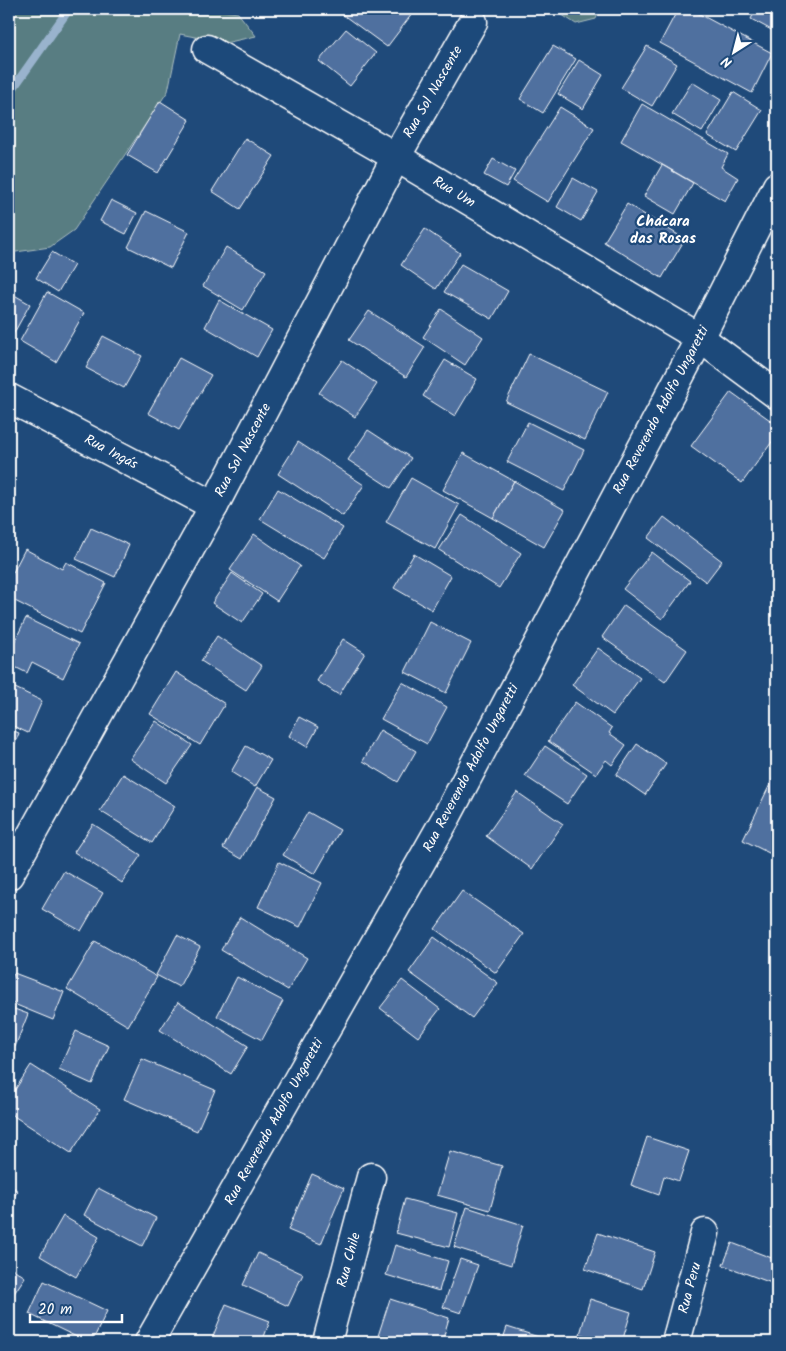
<svg xmlns="http://www.w3.org/2000/svg" width="786" height="1351" font-family="Kalam,sans-serif">
  <style>
    .green { fill: #587d82; stroke: #acbec0 }
    .lines { fill: none; stroke-linecap: round; stroke-linejoin: round }
    .stream { stroke: #99b3cd; stroke-width: 9 }
    .building { fill: #506f9f; stroke: #fff }
    .street-casing { stroke: #fff; stroke-width: 31 }
    .street { stroke: #1f4a7a; stroke-width: 28 }
    .labels { text-anchor: middle; dominant-baseline: central; stroke-width: 4.5; stroke-linejoin: round; paint-order: stroke }
    .street-label { font-size: 14px; fill: #fff; stroke: #1f4a7a }
    .neighbourhood-label { font-size: 15px; font-weight: bold; fill: #fff; stroke: #1f4a7a }
  </style>
  <rect width="100%" height="100%" fill="#1f4a7a"/>
  <filter id="ink" filterUnits="userSpaceOnUse"><feTurbulence type="fractalNoise" baseFrequency=".02" numOctaves="2"/><feDisplacementMap in="SourceGraphic" scale="10" xChannelSelector="R" yChannelSelector="G"/><feConvolveMatrix kernelMatrix="1 2 1 2 8 2 1 2 1" color-interpolation-filters="sRGB"/></filter>
  <g filter="url(#ink)">
    <g class="green">
      <path d="M9,9H206L238,13L256,36L225,43L180,34L168,91L74,230L50,247L9,253Z"/>
      <path d="M553,9H600L596,19L576,24Z"/>
    </g>
    <g class="lines">
      <path class="stream" d="M9,94L69,9"/>
    </g>
    <g class="building">
      <path d="M335,9H405L412,14L387,47Z"/>
      <path d="M678,9H690L772,53L752,93L660,43Z"/>
      <path d="M756,9H777V33L751,19Z"/>
      <path d="M346,29L376,53L350,86L319,61Z"/>
      <path d="M553,46L576,59L543,113L520,99Z"/>
      <path d="M647,46L677,64L652,106L621,88Z"/>
      <path d="M579,60L603,75L583,109L558,94Z"/>
      <path d="M692,82L721,100L702,132L672,114Z"/>
      <path d="M733,92L762,110L736,152L707,135Z"/>
      <path d="M160,101L190,120L158,173L127,155Z"/>
      <path d="M642,104L728,154L721,167L738,178L725,201L621,141Z"/>
      <path d="M560,107L594,128L548,202L513,181Z"/>
      <path d="M245,138L274,156L240,209L212,191Z"/>
      <path d="M493,159L515,171L506,187L484,175Z"/>
      <path d="M662,165L693,183L675,214L644,196Z"/>
      <path d="M573,178L598,192L581,221L557,207Z"/>
      <path d="M111,200L137,213L126,234L100,221Z"/>
      <path d="M627,204L685,239L662,278L604,242Z"/>
      <path d="M146,211L189,232L171,268L128,247Z"/>
      <path d="M425,229L460,253L436,289L401,265Z"/>
      <path d="M226,247L266,271L243,310L203,286Z"/>
      <path d="M52,252L74,265L58,292L36,278Z"/>
      <path d="M461,264L508,291L492,319L444,292Z"/>
      <path d="M9,292L30,304L9,342Z"/>
      <path d="M47,292L84,313L56,362L20,341Z"/>
      <path d="M219,300L272,330L257,357L205,327Z"/>
      <path d="M441,309L483,337L465,365L423,337Z"/>
      <path d="M369,311L425,347L406,377L349,340Z"/>
      <path d="M103,336L142,356L124,388L86,368Z"/>
      <path d="M529,354L608,392L585,440L506,402Z"/>
      <path d="M179,358L211,375L179,430L148,413Z"/>
      <path d="M342,360L377,384L355,417L319,393Z"/>
      <path d="M445,360L477,379L455,416L423,396Z"/>
      <path d="M731,392L777,425V435L742,483L691,446Z"/>
      <path d="M528,422L584,450L564,491L507,462Z"/>
      <path d="M368,430L411,458L391,488L348,460Z"/>
      <path d="M298,442L364,485L343,516L278,474Z"/>
      <path d="M463,453L514,481L493,518L443,490Z"/>
      <path d="M411,478L459,505L435,549L386,522Z"/>
      <path d="M514,481L565,510L544,547L493,518Z"/>
      <path d="M278,489L343,528L324,558L260,519Z"/>
      <path d="M462,515L521,553L499,588L439,550Z"/>
      <path d="M664,517L722,561L706,582L648,538Z"/>
      <path d="M91,528L129,545L115,577L76,559Z"/>
      <path d="M254,534L300,566L277,601L230,570Z"/>
      <path d="M25,549L62,569L66,562L106,583L80,634L9,598V580Z"/>
      <path d="M652,552L690,581L662,619L623,589Z"/>
      <path d="M414,554L451,576L432,610L394,588Z"/>
      <path d="M232,573L262,594L242,623L212,603Z"/>
      <path d="M624,605L687,650L665,682L602,637Z"/>
      <path d="M26,618L79,644L63,678L32,662L27,673L9,664V653Z"/>
      <path d="M430,622L471,643L446,693L405,672Z"/>
      <path d="M217,636L262,666L246,690L201,661Z"/>
      <path d="M343,639L365,653L339,695L317,681Z"/>
      <path d="M598,648L640,678L613,715L572,685Z"/>
      <path d="M176,672L225,704L200,745L150,714Z"/>
      <path d="M402,682L447,707L427,744L381,719Z"/>
      <path d="M9,685L42,701L28,733L9,724Z"/>
      <path d="M575,702L612,728L609,733L626,745L612,765L606,760L596,774L548,741Z"/>
      <path d="M299,717L318,727L307,747L289,736Z"/>
      <path d="M156,721L192,745L166,783L130,759Z"/>
      <path d="M9,729L19,733L13,748L9,746Z"/>
      <path d="M380,730L416,751L398,782L363,761Z"/>
      <path d="M637,744L666,764L645,795L616,775Z"/>
      <path d="M246,746L271,760L255,787L231,772Z"/>
      <path d="M545,746L587,774L567,804L525,776Z"/>
      <path d="M777,770V857L743,840Z"/>
      <path d="M123,774L175,806L152,843L100,811Z"/>
      <path d="M257,787L276,797L242,859L223,848Z"/>
      <path d="M517,792L563,824L532,869L486,836Z"/>
      <path d="M308,812L340,830L315,874L283,855Z"/>
      <path d="M93,824L141,855L122,883L74,852Z"/>
      <path d="M279,862L322,883L300,927L258,907Z"/>
      <path d="M64,871L103,893L81,931L42,909Z"/>
      <path d="M462,891L524,934L496,973L435,929Z"/>
      <path d="M240,917L307,958L288,990L221,950Z"/>
      <path d="M177,935L200,947L179,987L156,975Z"/>
      <path d="M434,937L498,983L472,1018L409,972Z"/>
      <path d="M95,941L157,977L128,1026L67,989Z"/>
      <path d="M14,973L64,992L53,1020L9,1002V987Z"/>
      <path d="M237,977L283,1001L262,1040L217,1016Z"/>
      <path d="M402,980L440,1009L418,1037L380,1008Z"/>
      <path d="M178,1002L248,1046L231,1074L160,1030Z"/>
      <path d="M9,1007L28,1014L15,1047L9,1045Z"/>
      <path d="M76,1031L109,1046L92,1084L59,1069Z"/>
      <path d="M142,1059L215,1090L197,1131L124,1099Z"/>
      <path d="M31,1065L100,1109L71,1153L9,1113V1099Z"/>
      <path d="M647,1137L689,1151L679,1181L664,1176L659,1195L631,1185Z"/>
      <path d="M450,1151L502,1166L490,1210L437,1195Z"/>
      <path d="M312,1174L344,1188L321,1244L288,1230Z"/>
      <path d="M9,1184L18,1191L9,1203Z"/>
      <path d="M98,1188L156,1218L142,1246L84,1215Z"/>
      <path d="M405,1199L458,1213L449,1247L396,1233Z"/>
      <path d="M467,1207L523,1225L511,1265L454,1247Z"/>
      <path d="M63,1216L99,1237L76,1277L40,1256Z"/>
      <path d="M598,1233L655,1252L643,1289L585,1269Z"/>
      <path d="M732,1243L777,1260V1285L723,1265Z"/>
      <path d="M395,1245L448,1261L439,1291L386,1275Z"/>
      <path d="M258,1253L303,1274L288,1306L243,1285Z"/>
      <path d="M460,1259L478,1265L461,1313L443,1307Z"/>
      <path d="M9,1266L25,1277L9,1301Z"/>
      <path d="M44,1281L107,1311L92,1342H87L29,1314Z"/>
      <path d="M390,1299L449,1318L442,1342H376Z"/>
      <path d="M590,1299L631,1312L622,1342H606L580,1334Z"/>
      <path d="M226,1304L270,1321L262,1342H228L213,1336Z"/>
      <path d="M507,1327L545,1339L544,1342H502Z"/>
    </g>
    <g class="lines">
      <defs>
        <g id="street">
          <path d="M207,49L396,157L700,338L777,395"/>
          <path d="M9,398L214,506"/>
          <path d="M9,875L214,506L396,157L473,22"/>
          <path d="M149,1342L446,818L700,338L777,186"/>
          <path d="M327,1342L371,1177"/>
          <path d="M676,1342L705,1233"/>
        </g>
      </defs>
      <use href="#street" class="street-casing"/>
      <use href="#street" class="street"/>
    </g>
  </g>
  <g class="labels">
    <g class="street-label">
      <text transform="translate(433 92) rotate(-60)">Rua Sol Nascente</text>
      <text transform="translate(454 192) rotate(31)">Rua Um</text>
      <text transform="translate(661 410) rotate(-62)">Rua Reverendo Adolfo Ungaretti</text>
      <text transform="translate(243 450) rotate(-62)">Rua Sol Nascente</text>
      <text transform="translate(111 452) rotate(28)">Rua Ingás</text>
      <text transform="translate(471 768) rotate(-62)">Rua Reverendo Adolfo Ungaretti</text>
      <text transform="translate(274 1122) rotate(-61)">Rua Reverendo Adolfo Ungaretti</text>
      <text transform="translate(349 1260) rotate(-75)">Rua Chile</text>
      <text transform="translate(690 1288) rotate(-75)">Rua Peru</text>
    </g>
    <g class="neighbourhood-label">
      <text x="663" y="222">Chácara<tspan x="663" dy="17">das Rosas</tspan></text>
    </g>
  </g>
  <rect width="786" height="1351" fill="none" stroke="#1f4a7a" stroke-width="30"/>
  <rect x="15" y="15" width="756" height="1321" fill="none" stroke="#fff" stroke-width="2" filter="url(#ink)"/>
  <g transform="translate(734 52) rotate(216)" stroke="#1f4a7a" stroke-width="4" paint-order="stroke">
  <path d="M0-4L9 19L0 12L-9 19Z" fill="#ffffff"/>
  <text y="-8" font-size="14" font-weight="bold" text-anchor="middle" fill="#ffffff">N</text>
  </g>
  <path d="M30 1314v8h92v-8" fill="none" stroke="#ffffff" stroke-width="2.5"/>
  <text x="38" y="1314" font-size="15" fill="#ffffff" stroke="#1f4a7a" stroke-width="4" paint-order="stroke">20 m</text>
</svg>
